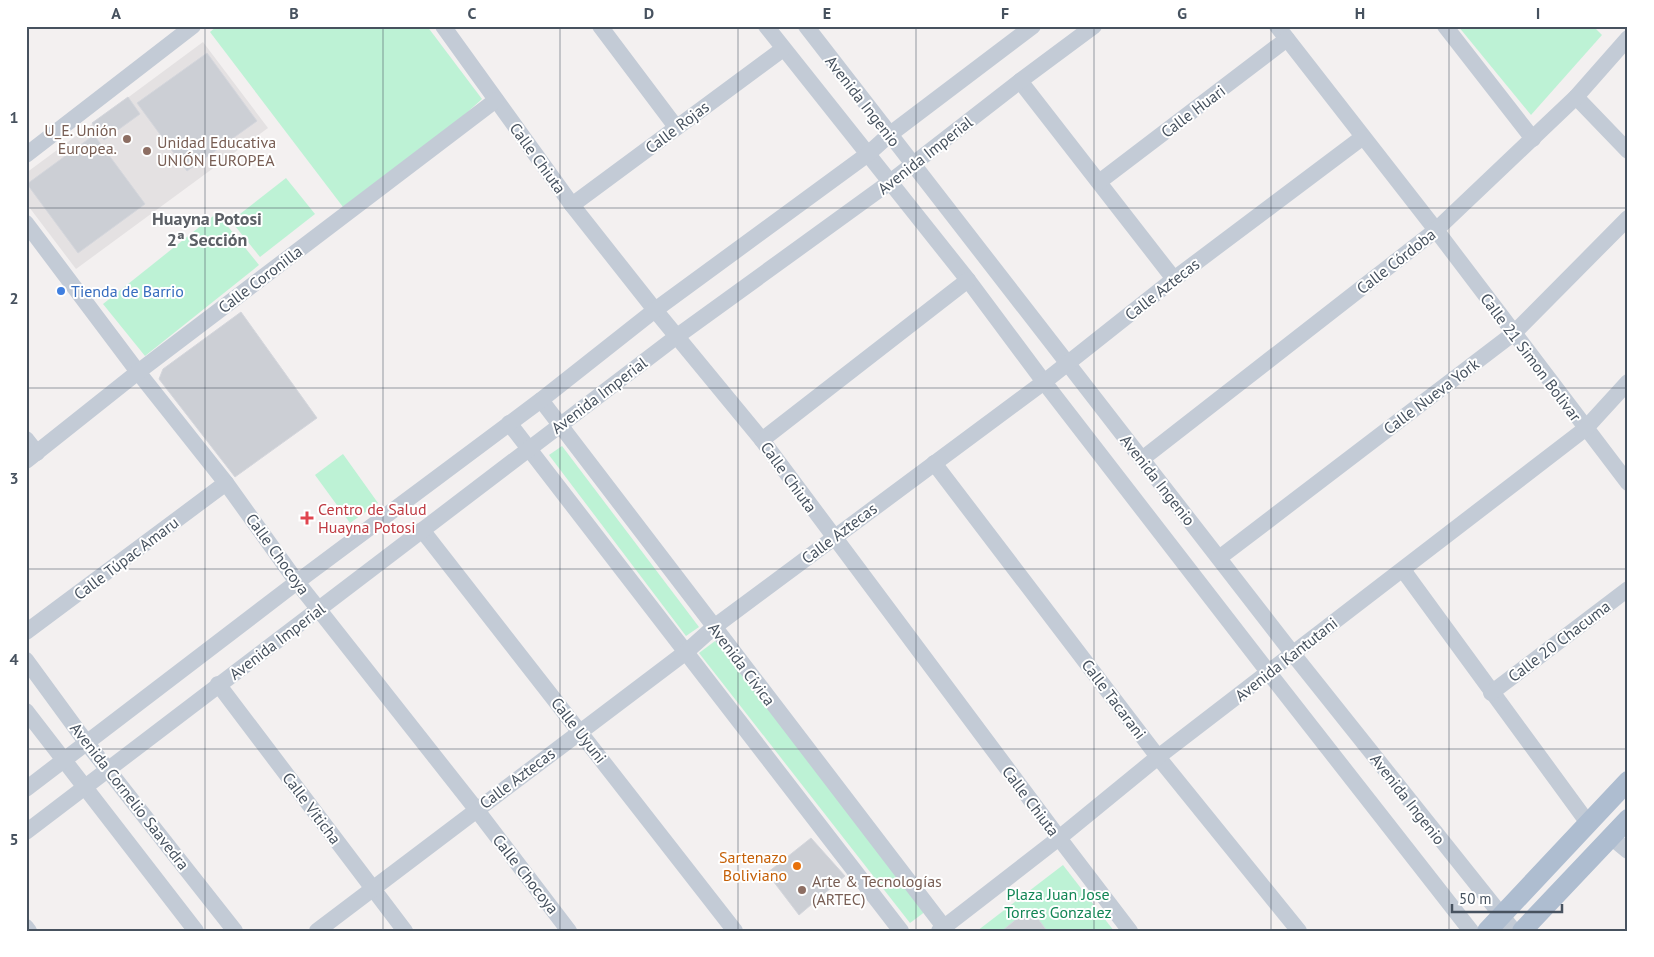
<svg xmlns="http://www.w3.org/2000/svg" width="1654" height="957" font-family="'PT Sans',sans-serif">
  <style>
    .education { fill: #e4e1e2 }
    .green { fill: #bdf2d5 }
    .building { fill: #cccfd5; stroke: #d4d6dc }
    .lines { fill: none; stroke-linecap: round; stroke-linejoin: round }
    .minor { stroke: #c3cbd6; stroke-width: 16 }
    .major { stroke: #aebdd0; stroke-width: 20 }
    .grid { fill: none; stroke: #47525f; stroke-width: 1; stroke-opacity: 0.55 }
    .education-dot { fill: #8d6e63; stroke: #fff; stroke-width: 2 }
    .shop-dot { fill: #3f7fe0; stroke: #fff; stroke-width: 2 }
    .health-dot { fill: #e0444e; stroke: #fff; stroke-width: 2 }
    .food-dot { fill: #e8710a; stroke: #fff; stroke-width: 2 }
    .labels { text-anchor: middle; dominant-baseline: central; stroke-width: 4; stroke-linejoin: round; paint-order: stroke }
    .street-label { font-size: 16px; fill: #47525f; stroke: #fff }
    .education-label { font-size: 16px; fill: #785e54; stroke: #fff; text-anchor: start }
    .shop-label { font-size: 16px; fill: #366cbe; stroke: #fff; text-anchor: start }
    .health-label { font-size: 16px; fill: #be3a42; stroke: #fff; text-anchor: start }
    .food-label { font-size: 16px; fill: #c56008; stroke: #fff; text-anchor: end }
    .park-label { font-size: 16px; fill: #128655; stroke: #fff }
    .neighbourhood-label { font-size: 18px; font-weight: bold; fill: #5c6066; stroke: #fff }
    .neatline { fill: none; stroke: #47525f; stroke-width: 2 }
    .grid-label { font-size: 16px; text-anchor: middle; font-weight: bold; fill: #47525f }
  </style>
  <rect width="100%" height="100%" fill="#f3f0f0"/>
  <path class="education" d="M203,42L268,128L76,269L26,203V173Z"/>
  <g class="green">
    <path d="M217,26H427L482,99L462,117L343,207L210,32Z"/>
    <path d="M1458,26H1593L1602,35L1531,115Z"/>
    <path d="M286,178L315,214L260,257L231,221Z"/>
    <path d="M217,213L259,265L145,356L103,304Z"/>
    <path d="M562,446L699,627L686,636L549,455Z"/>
    <path d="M343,454L378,503L350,523L315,475Z"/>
    <path d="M715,641L926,911L910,923L699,653Z"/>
    <path d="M1063,865L1114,931H977Z"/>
  </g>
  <g class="building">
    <path d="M207,53L257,121L187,171L137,103Z"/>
    <path d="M128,97L140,114L104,140L92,123Z"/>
    <path d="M94,135L145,204L78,253L27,184Z"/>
    <path d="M241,312L317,418L235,477L159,379L163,369Z"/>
    <path d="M811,838L845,876L799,915L767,873Z"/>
    <path d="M1030,908L1047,931H1002Z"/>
  </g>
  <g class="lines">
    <g class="minor">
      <path d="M443,26L572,205L655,310L762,440L1059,838L1130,931"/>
      <path d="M600,26L676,127"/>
      <path d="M766,26L968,280L1044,382L1269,673L1471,931"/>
      <path d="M806,26L1293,654L1514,931"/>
      <path d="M1277,26L1436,230L1628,483"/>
      <path d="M1445,26L1533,139"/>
      <path d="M1020,81L1174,279"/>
      <path d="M1576,97L1628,151"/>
      <path d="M26,155L193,26"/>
      <path d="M1099,182L1287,39"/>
      <path d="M572,205L783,49"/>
      <path d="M26,223L138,372L226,483L297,582L476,809L569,931"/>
      <path d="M541,400L944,927"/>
      <path d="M509,423L901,931"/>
      <path d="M26,439L37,453"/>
      <path d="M762,440L968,280"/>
      <path d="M1142,459L1436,230L1576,97L1628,38"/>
      <path d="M26,461L138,372L496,100"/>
      <path d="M934,463L1158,757L1299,931"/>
      <path d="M422,530L735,931"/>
      <path d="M1219,558L1514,333L1628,218"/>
      <path d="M1403,570L1588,823"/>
      <path d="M26,632L226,483"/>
      <path d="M26,660L86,742L235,931"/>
      <path d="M218,684L405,931"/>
      <path d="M1491,693L1628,589"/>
      <path d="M26,711L196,931"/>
      <path d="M26,789L297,582L541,400L655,310L868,154L889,135L1033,26"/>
      <path d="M26,832L676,337L890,182L1020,81L1094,26"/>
      <path d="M1611,837L1628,851"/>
      <path d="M26,927L29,931"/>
      <path d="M317,931L686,652L714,627L1044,382L1174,279L1363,137"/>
      <path d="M939,931L1059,838L1158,757L1585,429L1628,382"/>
    </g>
    <g class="major">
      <path d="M1487,931L1628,781"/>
      <path d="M1522,931L1628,819"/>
    </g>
  </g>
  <path class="grid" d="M205,26V931M383,26V931M560,26V931M738,26V931M916,26V931M1094,26V931M1271,26V931M1449,26V931M26,208H1628M26,388H1628M26,569H1628M26,749H1628"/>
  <g class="education-dot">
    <circle cx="127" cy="139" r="5"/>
    <circle cx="147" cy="151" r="5"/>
    <circle cx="802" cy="890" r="5"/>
  </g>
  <circle class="shop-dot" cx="61" cy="291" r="5"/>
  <path class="health-dot" d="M304.5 510.5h5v5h5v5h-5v5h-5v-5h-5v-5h5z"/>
  <circle class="food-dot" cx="797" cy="866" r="5"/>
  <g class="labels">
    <g class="street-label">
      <text transform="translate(863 101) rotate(52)">Avenida Ingenio</text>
      <text transform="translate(1193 111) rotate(-37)">Calle Huari</text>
      <text transform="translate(677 127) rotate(-37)">Calle Rojas</text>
      <text transform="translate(925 155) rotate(-38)">Avenida Imperial</text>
      <text transform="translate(538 158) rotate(54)">Calle Chiuta</text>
      <text transform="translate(1396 261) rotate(-38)">Calle Córdoba</text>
      <text transform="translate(260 279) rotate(-37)">Calle Coronilla</text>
      <text transform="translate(1162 289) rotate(-38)">Calle Aztecas</text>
      <text transform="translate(1531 357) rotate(53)">Calle 21 Simon Bolivar</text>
      <text transform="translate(599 395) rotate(-37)">Avenida Imperial</text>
      <text transform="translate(1431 396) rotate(-37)">Calle Nueva York</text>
      <text transform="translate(789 477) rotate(54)">Calle Chiuta</text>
      <text transform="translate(1158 480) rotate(52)">Avenida Ingenio</text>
      <text transform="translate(839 533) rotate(-37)">Calle Aztecas</text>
      <text transform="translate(278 554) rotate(54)">Calle Chocoya</text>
      <text transform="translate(126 558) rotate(-37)">Calle Túpac Amaru</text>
      <text transform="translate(277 641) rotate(-37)">Avenida Imperial</text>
      <text transform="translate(1559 641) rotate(-37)">Calle 20 Chacuma</text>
      <text transform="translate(1286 659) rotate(-38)">Avenida Kantutani</text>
      <text transform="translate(742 664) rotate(53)">Avenida Cívica</text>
      <text transform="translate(1114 699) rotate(53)">Calle Tacarani</text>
      <text transform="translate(579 730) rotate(52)">Calle Uyuni</text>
      <text transform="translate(517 778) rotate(-37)">Calle Aztecas</text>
      <text transform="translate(130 796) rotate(52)">Avenida Cornelio Saavedra</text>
      <text transform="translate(1408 799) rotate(52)">Avenida Ingenio</text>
      <text transform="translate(1031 801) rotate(53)">Calle Chiuta</text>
      <text transform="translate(312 808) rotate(53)">Calle Viticha</text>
      <text transform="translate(526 874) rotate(52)">Calle Chocoya</text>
    </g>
    <g class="education-label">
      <text x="117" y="130" text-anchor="end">U_E. Unión<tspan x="117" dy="18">Europea.</tspan></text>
      <text x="157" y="142">Unidad Educativa<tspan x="157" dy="18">UNIÓN EUROPEA</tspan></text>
      <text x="812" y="881">Arte &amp; Tecnologías<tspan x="812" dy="18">(ARTEC)</tspan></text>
    </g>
    <g class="shop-label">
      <text x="71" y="291">Tienda de Barrio</text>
    </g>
    <g class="health-label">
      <text x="318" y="509">Centro de Salud<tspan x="318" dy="18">Huayna Potosi</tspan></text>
    </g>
    <g class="food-label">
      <text x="787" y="857">Sartenazo<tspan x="787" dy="18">Boliviano</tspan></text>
    </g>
    <g class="park-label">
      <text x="1058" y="894">Plaza Juan Jose<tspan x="1058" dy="18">Torres Gonzalez</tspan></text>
    </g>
    <g class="neighbourhood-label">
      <text x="207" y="218">Huayna Potosi<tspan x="207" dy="21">2ª Sección</tspan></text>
    </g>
  </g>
  <rect width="1654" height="957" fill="none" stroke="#ffffff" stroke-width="55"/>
  <path d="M1452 904v8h110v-8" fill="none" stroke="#47525f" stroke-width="2.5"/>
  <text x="1459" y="904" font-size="15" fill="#47525f" stroke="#ffffff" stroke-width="4" paint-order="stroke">50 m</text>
  <rect x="28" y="28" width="1598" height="902" class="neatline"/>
  <g class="grid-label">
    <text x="116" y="19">A</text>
    <text x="294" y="19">B</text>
    <text x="472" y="19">C</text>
    <text x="649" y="19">D</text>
    <text x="827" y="19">E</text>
    <text x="1005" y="19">F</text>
    <text x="1182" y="19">G</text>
    <text x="1360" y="19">H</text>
    <text x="1538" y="19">I</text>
    <text x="14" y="123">1</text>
    <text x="14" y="304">2</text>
    <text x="14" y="484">3</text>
    <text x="14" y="665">4</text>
    <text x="14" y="845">5</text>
  </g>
</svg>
